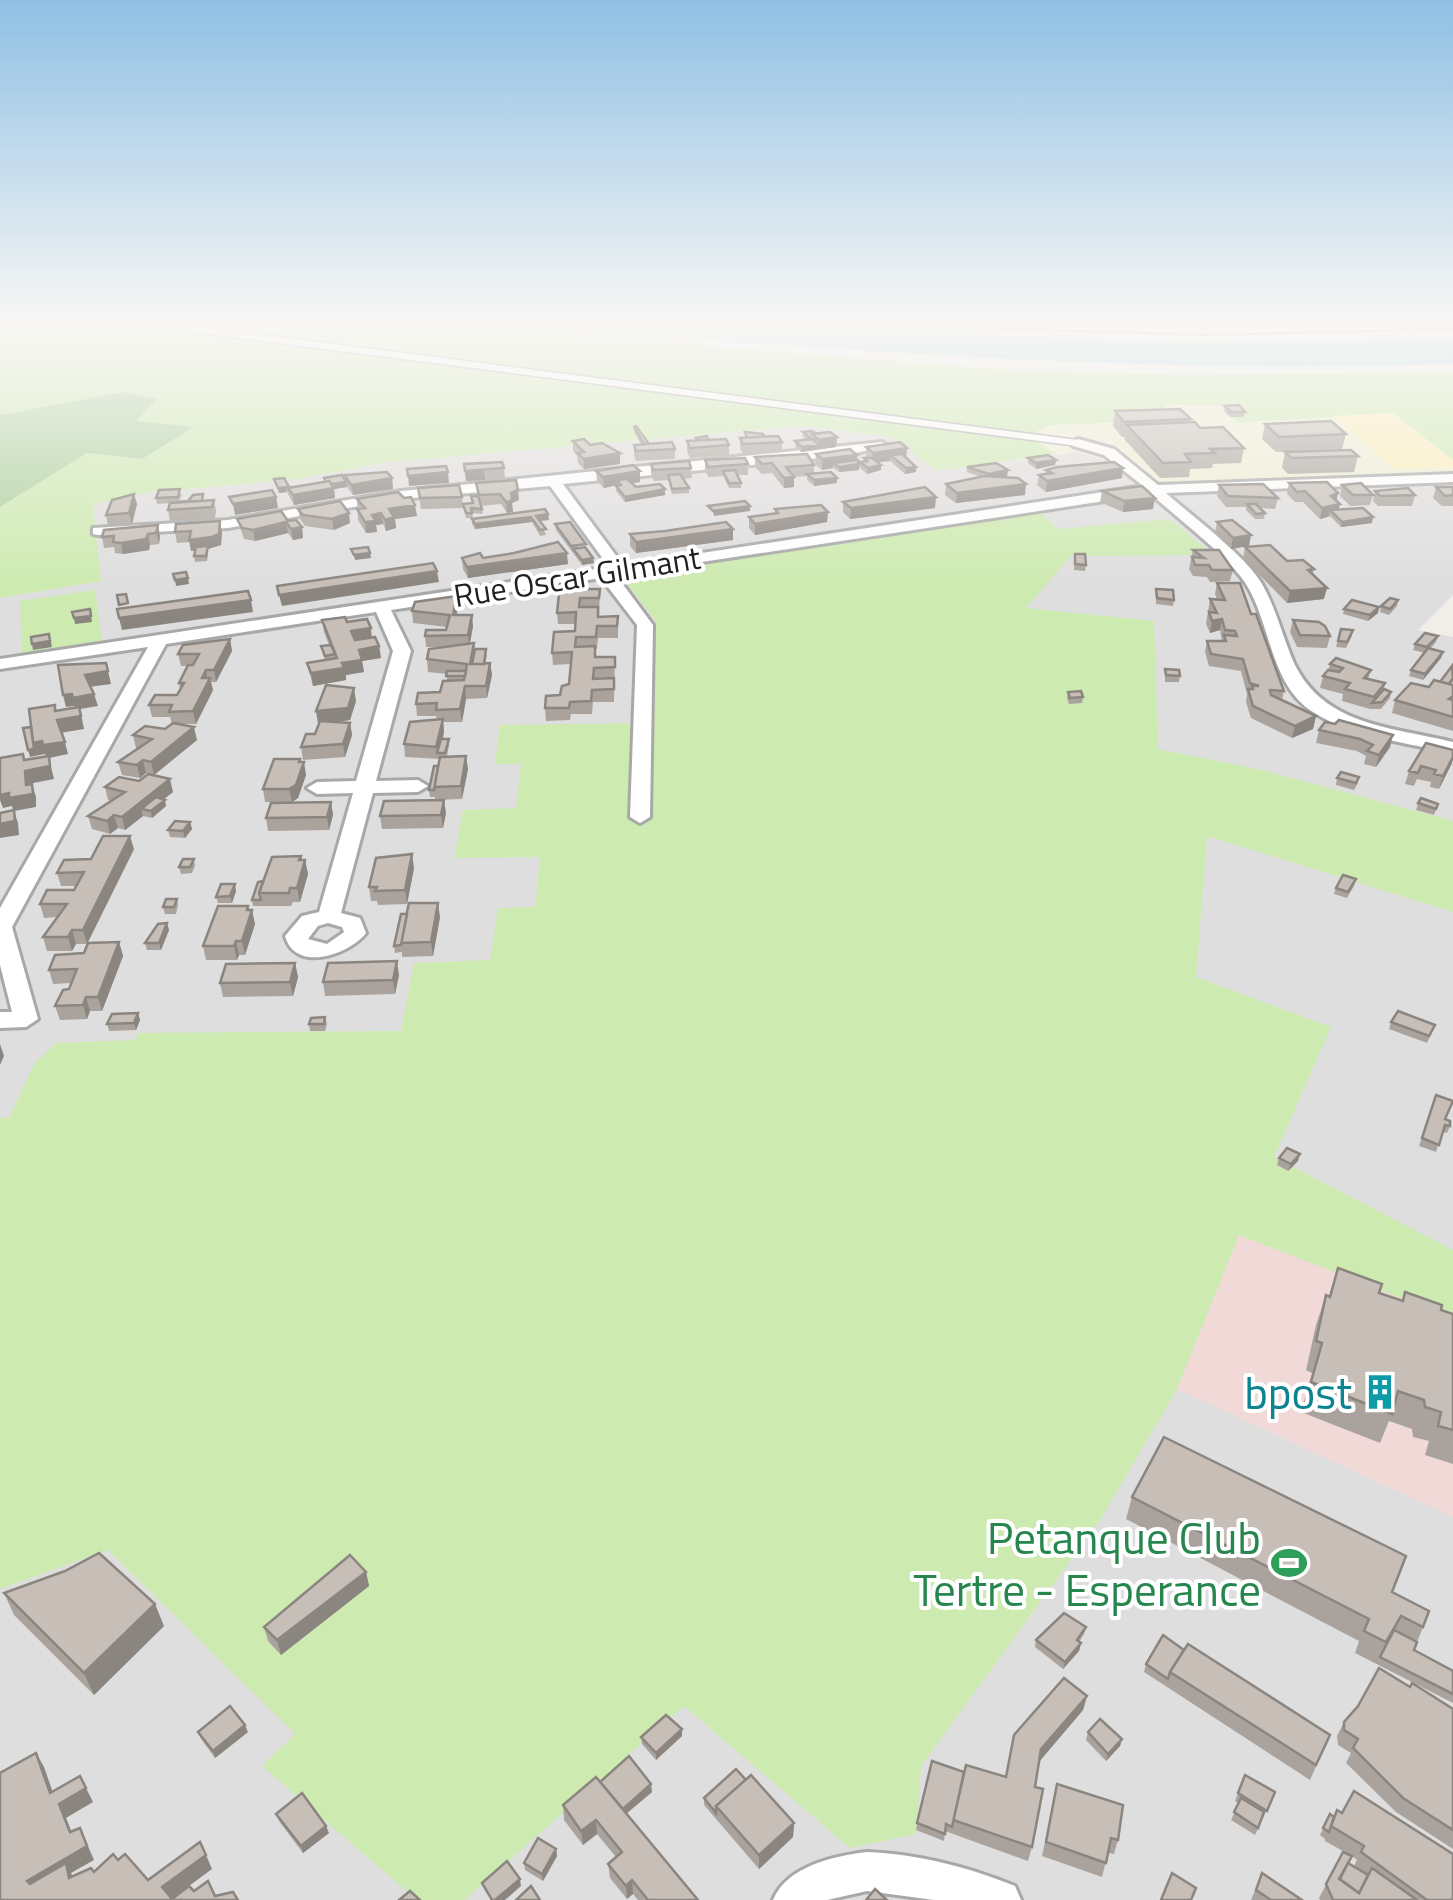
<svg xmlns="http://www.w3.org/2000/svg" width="1453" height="1900" font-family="'Titillium Web',sans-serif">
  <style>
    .residential { fill: #dfdede }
    .commercial { fill: #f1d9d8 }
    .farmland { fill: #eeefd4 }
    .grass { fill: #cdeab0 }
    .forest { fill: #add09e }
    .sand { fill: #feefb9 }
    .water { fill: #aad3de }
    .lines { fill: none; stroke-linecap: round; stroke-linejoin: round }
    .service-casing { stroke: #a8a8a8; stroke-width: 9 }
    .minor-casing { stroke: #a8a8a8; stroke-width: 6 }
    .primary-casing { stroke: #9d6702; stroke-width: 4 }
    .service { stroke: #fff; stroke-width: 6 }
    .minor { fill: #fff; fill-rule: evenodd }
    .primary { fill: #fbd4a4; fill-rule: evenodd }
    .wall { fill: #aaa39d; fill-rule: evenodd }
    .shaded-wall { fill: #8b8580 }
    .building { fill: #c6beb7; stroke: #8b8580; stroke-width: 2.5 }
    .labels { text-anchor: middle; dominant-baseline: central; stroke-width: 8; stroke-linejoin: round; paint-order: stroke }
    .far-street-label { font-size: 32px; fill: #212121; stroke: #fff }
    .near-culture-label { font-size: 45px; fill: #0d838f; stroke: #fff; text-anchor: end }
    .near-leisure-label { font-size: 45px; fill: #27864d; stroke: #fff; text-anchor: end }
  </style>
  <rect width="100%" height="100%" fill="#f1eee8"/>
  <path class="residential" d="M802,426L891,437L937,471L1077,452L1123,465L1453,480V595L1418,630L1453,637V1900H0V598L100,581L92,503L145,493L299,479L389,462Z"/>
  <path class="commercial" d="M1239,1235L1453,1318V1517L1177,1389Z"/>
  <path class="farmland" d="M1162,404L1219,405L1238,423L1393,413L1453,460V475L1151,486L1124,465L1077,452L1056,454L1029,436L1050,425L1174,419Z"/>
  <g class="grass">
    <path d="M0,321H396L996,369L1182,375L1453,372V460L1393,413L1238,423L1219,405H1164L1175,420L1050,425L1028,436L1056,454L937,471L891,437L802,426L389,462L299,479L145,493L93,504L101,581L0,598V507L87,453L142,459L192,427L134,421L125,392L0,415Z"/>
    <path d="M1038,511L1059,529L1169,519L1214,555L1071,556L1026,608L1154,621L1158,749L1262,770L1453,821V912L1207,836L1196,977L1331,1027L1274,1157L1453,1250V1318L1239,1235L1177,1389L1102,1517L921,1766L916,1834L850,1848L684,1706L464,1900H417L262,1766L295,1734L108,1550L0,1589V1118H9L34,1064L56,1043L135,1040L138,1033L401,1031L414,963L490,960L498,908L535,907L540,857L454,858L463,810L516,808L521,764H495L500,725L653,723L655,620L620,575Z"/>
    <path d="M95,590L102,641L22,653L20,601Z"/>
  </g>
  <path class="forest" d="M124,392L157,399L136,421L194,427L142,459L87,453L0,507V415Z"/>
  <path class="sand" d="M1393,413L1453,460V468L1393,469L1333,416Z"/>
  <path class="water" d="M480,321H788L943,334L1190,342L1453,338V364C1127,375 804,348 480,321Z"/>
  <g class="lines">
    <defs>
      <path id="service" d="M0,325L193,329L1078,443"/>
      <g id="minor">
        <path d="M1078,439L1114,449L1158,485L1453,474V482L1166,493C1193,517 1245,555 1262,584C1276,608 1283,638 1294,663C1324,726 1392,727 1453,742V754C1408,742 1353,738 1313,712C1270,685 1271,624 1246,584C1228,556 1177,518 1151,494L616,575L653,625L650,817L640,823L630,817L637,625L601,578L391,610L411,651L376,781L418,780L428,786L418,792L373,793L341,913L360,918L366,933C349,955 295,973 285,936L302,916L319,912L353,793L317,794L307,788L317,782L356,781L393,651L376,612L166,644L12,927L38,1019L26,1027L0,1028V1012H12L0,965V908L148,647L0,669V659L609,567L550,486L401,499L228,528L98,535L93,534V528L228,520L401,491L882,442L889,446L841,456L563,484L623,565L1143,486L1104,455L1073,446L1071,443ZM328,923L342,927L344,932L327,944L308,939L318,926Z"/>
        <path d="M867,1852C918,1854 968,1867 1015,1886L1021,1900H934L867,1891L827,1900H773C787,1866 834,1856 867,1852Z"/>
      </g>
      <path id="primary" d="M973,321H1453V328L1206,334L982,327Z"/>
    </defs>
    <use href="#service" class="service-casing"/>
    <use href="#minor" class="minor-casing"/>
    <use href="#primary" class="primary-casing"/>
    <use href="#service" class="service"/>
    <use href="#minor" class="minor"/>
    <use href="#primary" class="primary"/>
  </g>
  <g class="wall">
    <path d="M1225,406L1245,412L1244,417H1230L1224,411Z"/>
    <path d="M1115,411L1191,419L1190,422L1200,428L1244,448L1241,463L1213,464L1212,468L1190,469L1189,477L1160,478L1124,439L1125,437H1122L1113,426Z"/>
    <path d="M1265,424L1346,434L1342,449L1276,452L1262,439Z"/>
    <path d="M634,427L649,444L675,449V459L636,461L634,455V445L641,444L634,432Z"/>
    <path d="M745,432L782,442V452L743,454L740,448V438H745Z"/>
    <path d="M803,432L837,437L836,447L801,452L795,446V441L806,439L803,437Z"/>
    <path d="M696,438L729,445V455L690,458L687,452V441H697Z"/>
    <path d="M573,441L620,453V464L584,469L578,463L577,455L573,451Z"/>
    <path d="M866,447L907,448L906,458L916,467V472L905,474L890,461L877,462L881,465V470L867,474L859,467L860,462L864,461V458H866Z"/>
    <path d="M1285,452L1358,456L1354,472L1288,474L1282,468Z"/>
    <path d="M816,454L857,455L859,470L839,472L833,468L822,470L815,464Z"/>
    <path d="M755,457L814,465V474L837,478V483L814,486L807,480V476L794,477V487L784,488L772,473L762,474L755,467Z"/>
    <path d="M1028,458L1056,460L1055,465L1036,469L1028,463Z"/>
    <path d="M705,460L748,464V475H738L741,483V488H729L723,476L708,477L705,470Z"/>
    <path d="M464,464L504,468L505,478L466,481Z"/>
    <path d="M651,464L691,468L692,478L683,479L689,488V493L672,494L668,480L654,481L651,474Z"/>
    <path d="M967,467L1008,470L1007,476L999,477L1025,495L956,503L945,495L946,484L981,477L967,472Z"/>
    <path d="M1123,468L1122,478L1046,492L1037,485L1039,475L1045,474L1046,470Z"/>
    <path d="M596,471H640V482L632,483L636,487L665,489V495L625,502L616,491L617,485L604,488L597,481Z"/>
    <path d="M368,473L392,478L393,489L353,495L347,487L334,489L335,498L294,505L287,492L279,493L274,479L289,487L324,482V478L345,481V475Z"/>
    <path d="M476,483L519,500L512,503L513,512L507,513L501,504L481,506L483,514L472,513L473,518H466L463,504L472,503L471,496H478Z"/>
    <path d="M1289,483L1336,501L1340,504L1338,509L1372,523L1341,527L1330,516L1320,519L1303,502H1295L1287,494Z"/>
    <path d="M1219,485L1278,498L1275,509L1260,508L1265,513L1264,519H1255L1246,510V507H1226L1217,496Z"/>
    <path d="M1342,485L1373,495L1370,505L1350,506L1340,496Z"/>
    <path d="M1436,487H1453V506H1442L1433,498Z"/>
    <path d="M418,488L462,497L463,508L421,509Z"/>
    <path d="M1102,491L1153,509L1123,512L1100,502Z"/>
    <path d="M1375,491L1415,495L1412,506H1378L1373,501Z"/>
    <path d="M182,494L179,501L214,500L216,511L215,518L170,521L168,510L170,503L157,504L156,498Z"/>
    <path d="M357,499L417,516L395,519L396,528L386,531L383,524L376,525L377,532L366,533L358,520Z"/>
    <path d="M843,502L935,508L850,519L843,512Z"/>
    <path d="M137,504L132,524L108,526L106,515Z"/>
    <path d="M298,509L350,523L334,530L305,526L300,519Z"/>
    <path d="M545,509L549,520L540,521L546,535L540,536L532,522L475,529L472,524V519Z"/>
    <path d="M775,509L828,512L827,522L755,535L749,528V517L775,513Z"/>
    <path d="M237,519L288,521L302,527L303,538L293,540L288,533L255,541L244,539Z"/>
    <path d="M1217,522L1251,535L1231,549L1215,533Z"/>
    <path d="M176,524L222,532L221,545L208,549L207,561L195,562L194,556L195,550L191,551L190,542L177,543L175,532Z"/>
    <path d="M555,524L594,563L582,565L556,530Z"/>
    <path d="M158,525L160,536L159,544L150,545L149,550L123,554L115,553L114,547L104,548L102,537Z"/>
    <path d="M630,534L733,540L636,553L630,546Z"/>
    <path d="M1245,547L1314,569L1313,574L1324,599L1287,603L1243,558Z"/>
    <path d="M1193,550L1233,570L1230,581L1210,582L1207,577L1193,576L1189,569Z"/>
    <path d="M1075,554L1086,565L1085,571L1074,570Z"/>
    <path d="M462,558H483L568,564L468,578L463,569Z"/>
    <path d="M1217,583L1251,614L1284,691L1282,700L1316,716L1313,729L1292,738L1251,718L1246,702L1247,694L1241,671L1209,666L1205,652L1207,641H1222L1220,630L1210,633L1206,624L1210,599H1217L1215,594Z"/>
    <path d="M582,589H600L599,617L618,616V638H598L597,649H595L596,657H615L614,702H593L592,714H571L570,720L546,721L545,708L560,695L569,684L571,664L553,665L552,653L575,631V624H558L557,613Z"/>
    <path d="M1156,589L1174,600L1173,606L1156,604Z"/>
    <path d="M1398,600L1397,606L1389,615L1380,612L1381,606Z"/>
    <path d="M1379,607L1378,613L1368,621L1343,614L1344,609Z"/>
    <path d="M458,608L456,615L473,626L470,644L474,643L475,649L487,655L485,663H490L492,675L487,698L466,699L462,722H443L444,731L443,739H449V745L447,756L468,769L462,799L435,800V797H430L429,790L440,759L405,757L404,744L437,719L436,716H417L416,704L440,692L447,681V674L428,672L427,659L442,647H426L425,636L446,630L447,627L413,623L412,611Z"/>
    <path d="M322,620L347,622L372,638L379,646L381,658L362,661L364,672L346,675V680L313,686L307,663L325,660L321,646L329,645L324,632Z"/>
    <path d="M1293,620L1330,636L1327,648L1297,647L1290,632Z"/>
    <path d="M1341,629L1352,636L1346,648L1336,647Z"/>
    <path d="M1438,636L1436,642L1430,649L1443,652L1441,658L1423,680L1409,676L1411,670L1425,653L1413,650L1415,644Z"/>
    <path d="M230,639L232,651L216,682H211L213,690L196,724H178L197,740L154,775L146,773L140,778L122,775L118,762L138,749L136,748L133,735L165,729L172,724L170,717H152L149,705L177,695L180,690L179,683L188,666H181L178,654Z"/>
    <path d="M1330,664L1371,670L1368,679L1385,683L1384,689L1391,692L1390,698L1381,709H1370L1342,701L1343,694L1320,688L1323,676L1328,670Z"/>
    <path d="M1453,666V682L1451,684L1453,685V731L1392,713L1395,700L1440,682Z"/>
    <path d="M1165,669L1180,676L1179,682H1165Z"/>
    <path d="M1068,692L1083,697L1082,703L1069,704L1067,698Z"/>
    <path d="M356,701L350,720L336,722L350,723L352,735L345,757L303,760L301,747Z"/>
    <path d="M1325,722L1390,747L1376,767L1364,764L1366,756L1357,751L1316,743L1319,730Z"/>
    <path d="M1426,743L1452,763L1439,789L1430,787L1431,782L1417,779L1414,786L1405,784L1409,771Z"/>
    <path d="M300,759L306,775L298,798L292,802H265L263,789Z"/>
    <path d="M1337,778L1358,783L1354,790L1336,785Z"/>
    <path d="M105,787L173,792L163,799L166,806L152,818L143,816L125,830L118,828L110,834L92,829L88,816L111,801L108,800Z"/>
    <path d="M331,802L333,815L329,830L268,831L266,818Z"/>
    <path d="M1418,803L1438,804L1434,815L1416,810Z"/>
    <path d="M446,813L443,828L382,829L380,816Z"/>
    <path d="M190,822L192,829L185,838L170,837L168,830Z"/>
    <path d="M134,849L87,944H76L72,951H47L43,937L57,917L44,918L40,904L74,890L76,886H61L57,873L91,859Z"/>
    <path d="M301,856L302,860H305L308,874L300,902H293L291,906H253L252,900L263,881Z"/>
    <path d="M194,859L195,866L192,873L181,874L179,867Z"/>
    <path d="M414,868L407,904L378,905L377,901H371L369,887Z"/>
    <path d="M1356,879L1354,886L1347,898L1334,894L1336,888Z"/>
    <path d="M236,891L232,903H218L216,897Z"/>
    <path d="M177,899L178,905L176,914H165L163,907Z"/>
    <path d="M248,906L255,924L245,955H239L237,960H206L203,946Z"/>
    <path d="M440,917L433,956L402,957V952L395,953L394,946Z"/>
    <path d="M167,923L169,930L161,950H147L145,943Z"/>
    <path d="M119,942L123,956L102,1011H90L87,1019L60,1020L55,1006L69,989L72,983L53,984L49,970L84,953Z"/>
    <path d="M295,963L298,977L293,996L223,997L220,983Z"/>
    <path d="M399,975L395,994L325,996L323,982Z"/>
    <path d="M138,1013L140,1020L136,1030L109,1031L107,1024Z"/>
    <path d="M325,1017L327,1024L325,1031H310L309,1024Z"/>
    <path d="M1391,1022L1435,1025L1427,1043L1389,1029Z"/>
    <path d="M1436,1095L1445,1119L1450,1126L1447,1133L1442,1132L1436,1152L1419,1146Z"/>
    <path d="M1279,1158L1298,1161L1288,1171L1277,1165Z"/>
    <path d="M1338,1268L1379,1293L1402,1301L1405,1292L1441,1310L1453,1314V1464L1425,1455L1429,1441L1413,1437L1412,1429L1389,1421L1380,1443L1301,1412L1312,1373L1306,1370L1316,1325L1326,1295L1329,1296Z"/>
    <path d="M1132,1497L1392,1592L1423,1627L1414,1650L1453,1671V1703L1355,1653L1359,1641L1126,1519Z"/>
    <path d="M366,1572L369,1586L281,1655L268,1641L264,1627Z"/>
    <path d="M4,1593L164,1626L94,1695L14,1615Z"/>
    <path d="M1086,1627L1084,1634L1079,1642L1081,1643L1079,1651L1063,1669L1035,1647L1036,1640Z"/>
    <path d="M1184,1650L1330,1735L1310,1780L1144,1672L1146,1664Z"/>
    <path d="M1410,1687L1453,1709V1849L1396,1812L1346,1763L1351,1753L1338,1745L1337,1736L1344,1722Z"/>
    <path d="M1087,1696L1083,1710L1039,1762L1035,1787L1032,1847L1028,1861L945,1831L944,1841L916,1830L917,1823L964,1772L1006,1777Z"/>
    <path d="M198,1732H248L215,1758L201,1739Z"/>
    <path d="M1088,1732L1122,1739L1120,1746L1106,1761L1086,1740Z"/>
    <path d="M682,1736L656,1760L642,1744L641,1737Z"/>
    <path d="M1245,1775L1275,1792L1255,1835L1231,1820L1239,1803L1235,1801Z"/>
    <path d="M600,1782L652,1792L626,1814L698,1900H638L633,1894L627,1899L610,1878L608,1864L616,1857L597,1834L583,1845L564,1820L563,1805Z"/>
    <path d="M1057,1784L1118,1840L1114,1854L1108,1853L1102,1877L1042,1856Z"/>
    <path d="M704,1798L794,1823L793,1837L759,1869L704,1805Z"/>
    <path d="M276,1814L329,1833L303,1853L279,1821Z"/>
    <path d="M1330,1814L1453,1900H1320L1319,1898L1343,1852L1348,1854L1325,1841V1839L1320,1835ZM1352,1856L1357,1860L1354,1866L1348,1863Z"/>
    <path d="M556,1849L557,1856L543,1881L525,1870L524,1863Z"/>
    <path d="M1262,1873L1302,1900H1251Z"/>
  </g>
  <g class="shaded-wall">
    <path d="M837,437L836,447L801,452L802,447L819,445V440Z"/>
    <path d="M907,448L906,458L890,455V461L872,463L873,453Z"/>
    <path d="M620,453V464L584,469V459Z"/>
    <path d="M857,455L856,465L859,464V470L839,472V467L833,463V468L822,470V459Z"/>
    <path d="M1056,460L1055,465L1036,469V463Z"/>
    <path d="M881,465V470L867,474L868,468Z"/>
    <path d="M916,467V472L905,474L906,468Z"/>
    <path d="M1123,468L1122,478L1046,492L1047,481Z"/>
    <path d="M484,470L485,480L466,481L465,471Z"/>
    <path d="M1008,470L1007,476L988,479L989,474Z"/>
    <path d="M640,471V482L621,485L617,480V485L604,488L603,477Z"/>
    <path d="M448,472L449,483L409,486L408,476Z"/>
    <path d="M794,477V487L784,488V478Z"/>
    <path d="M392,478L393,489L353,495L351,485Z"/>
    <path d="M837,478V483L814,486V480Z"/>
    <path d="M346,482L347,487L334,489L335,498L294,505L293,495Z"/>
    <path d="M1026,484L1025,495L956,503L957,493Z"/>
    <path d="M278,488H286L287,492L279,493Z"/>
    <path d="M665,489V495L625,502V497Z"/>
    <path d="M518,490L519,500L512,503L513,512L507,513L506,502L511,493Z"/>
    <path d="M1338,493L1336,504H1340L1337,515L1330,510L1329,515L1330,516L1320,519L1322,508L1331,496Z"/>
    <path d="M134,494L137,504L132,524L129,513Z"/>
    <path d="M276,497L278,508L235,515L233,504Z"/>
    <path d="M936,497L935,508L850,519L851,508Z"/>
    <path d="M1155,498L1153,509L1123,512L1124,501Z"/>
    <path d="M415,505L417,516L395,519L396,528L386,531L385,520L389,509Z"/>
    <path d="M750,506V511L714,516L713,511Z"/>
    <path d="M828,512L827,522L755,535V524Z"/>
    <path d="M349,513L350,523L334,530L332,519Z"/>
    <path d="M381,513L383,524L376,525L377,532L366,533L365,522L372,515Z"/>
    <path d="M548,514L549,520L537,521L536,516Z"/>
    <path d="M531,517L532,522L475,529V524Z"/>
    <path d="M1373,517L1372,523L1341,527L1342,522Z"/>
    <path d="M220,521L222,532L221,545L208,549L207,561L206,556L207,549L191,551L189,540Z"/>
    <path d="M286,522L288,533L255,541L253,530Z"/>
    <path d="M158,525L160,536L159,544L156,533Z"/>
    <path d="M302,527L303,538L293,540L291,529Z"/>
    <path d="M733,529V540L636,553V542Z"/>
    <path d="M148,534L150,545L149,550L123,554L121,543Z"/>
    <path d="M1251,535L1249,546L1231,549L1233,538Z"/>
    <path d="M370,553L371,558L355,560L354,555Z"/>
    <path d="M567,553L568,564L468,578L467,567Z"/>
    <path d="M593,558L594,563L582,565V560Z"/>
    <path d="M437,571L439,582L282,606L279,595Z"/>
    <path d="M188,578L189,584L176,586L175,580Z"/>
    <path d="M1327,588L1324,599L1287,603L1290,591Z"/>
    <path d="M457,596L458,608L454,627L453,615Z"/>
    <path d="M251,600L253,612L122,630L119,618Z"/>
    <path d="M1379,607L1378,613L1368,621L1370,615Z"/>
    <path d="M472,615L473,626L469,647L468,635Z"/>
    <path d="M91,616L92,622L75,624L74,618Z"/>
    <path d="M1222,619L1220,630L1210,633L1212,621Z"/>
    <path d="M371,628L372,640L352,643L351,631Z"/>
    <path d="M49,634L52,647L33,650L32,644Z"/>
    <path d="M230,639L232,651L216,682L214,670Z"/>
    <path d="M379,646L381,658L362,661L364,672L346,675V680L313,686L311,673L342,663L359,650Z"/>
    <path d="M1443,652L1441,658L1423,680L1425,674Z"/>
    <path d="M490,663L492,675L487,698L486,686Z"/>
    <path d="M206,670L208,682L210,678L213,690L196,724L193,711L202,678Z"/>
    <path d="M108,671L111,684L89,687L85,675Z"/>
    <path d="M465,686L466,699L462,722L460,709Z"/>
    <path d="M354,688L356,701L350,720L318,724L316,711Z"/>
    <path d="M72,694H94L98,706L80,709L84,729L60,733L57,720L76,710L75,706L66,707L63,695Z"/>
    <path d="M1316,716L1313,729L1292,738L1295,726Z"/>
    <path d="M443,719L444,731L440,753H437L438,759L436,747Z"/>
    <path d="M350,723L352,735L345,757L343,744Z"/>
    <path d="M194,727L197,740L154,775L151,762Z"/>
    <path d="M1393,735L1390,747L1376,767L1379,755Z"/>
    <path d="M42,741L65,742L68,754L49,758L54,779L28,784L30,795L32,784L36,797V807L14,811L18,823L19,835L0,838V824L13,811L12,806L3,808L0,800V780L26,785L23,754L27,766L47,758L45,754L30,757L28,750L33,743Z"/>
    <path d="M466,756L468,769L462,799L461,786Z"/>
    <path d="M1453,757L1452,763L1439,789L1443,776Z"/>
    <path d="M300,759L302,768L304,762L306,775L298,798L292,802L289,789Z"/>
    <path d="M143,760L146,773L140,778L137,765Z"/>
    <path d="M170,779L173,792L149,811L141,809L143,816L125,830L122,817Z"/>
    <path d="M165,800L166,806L152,818L151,811Z"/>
    <path d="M444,800L446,813L443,828L441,815Z"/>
    <path d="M331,802L333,815L329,830L327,817Z"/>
    <path d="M114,815L118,828L110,834L107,821Z"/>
    <path d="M190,822L192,829L185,838L183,831Z"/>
    <path d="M130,836L134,849L87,944L83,930Z"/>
    <path d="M412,854L414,868L407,904L405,890Z"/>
    <path d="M301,856L303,868L305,860L308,874L300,902L297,888Z"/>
    <path d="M235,884L236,891L232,903L230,896Z"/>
    <path d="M438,903L440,917L433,956L431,942Z"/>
    <path d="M248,906L250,915L252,910L255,924L245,955L242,941Z"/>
    <path d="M167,923L169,930L161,950L159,943Z"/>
    <path d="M72,930L76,944L72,951L68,937Z"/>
    <path d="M236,941L239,955L237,960L234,946Z"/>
    <path d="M119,942L123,956L102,1011L98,997Z"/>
    <path d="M397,961L399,975L395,994L393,980Z"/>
    <path d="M295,963L298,977L293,996L290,982Z"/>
    <path d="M86,997L90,1011L87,1019L83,1005Z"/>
    <path d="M138,1013L140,1020L136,1030L134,1023Z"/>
    <path d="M0,1044L4,1056L0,1065Z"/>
    <path d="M1300,1154L1298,1161L1288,1171L1291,1164Z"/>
    <path d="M366,1572L369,1586L281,1655L277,1640Z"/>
    <path d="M155,1604L164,1626L94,1695L84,1673Z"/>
    <path d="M1081,1643L1079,1651L1063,1669L1065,1662Z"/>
    <path d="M1087,1696L1083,1710L1038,1763L1041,1749Z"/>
    <path d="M245,1725L248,1732L215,1758L213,1751Z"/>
    <path d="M682,1729V1736L656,1760V1753Z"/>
    <path d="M1122,1739L1120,1746L1106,1761L1108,1754Z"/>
    <path d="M36,1753L44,1767L58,1807L50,1793Z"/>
    <path d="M80,1776L93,1802L66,1818L77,1846L59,1804Z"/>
    <path d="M651,1784L652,1792L621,1818V1811Z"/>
    <path d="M596,1820L597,1834L583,1845L581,1831Z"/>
    <path d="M794,1823L793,1837L759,1869V1855Z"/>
    <path d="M326,1826L329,1833L303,1853L301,1846Z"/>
    <path d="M80,1828L94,1860L71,1873L73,1877L35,1895L27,1881Z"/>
    <path d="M556,1849L557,1856L543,1881L542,1874Z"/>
    <path d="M206,1855L212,1869L170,1900L162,1887Z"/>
    <path d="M520,1879L521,1886L505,1900H495Z"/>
    <path d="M632,1880L633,1894L627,1899L626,1886Z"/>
  </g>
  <g class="building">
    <path d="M1239,405L1245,412H1231L1225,406Z"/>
    <path d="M1180,409L1191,419L1124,422L1115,411Z"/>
    <path d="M1331,421L1346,434L1279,437L1265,424Z"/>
    <path d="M1195,422L1200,428L1223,427L1244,448L1210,449L1215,453L1185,454L1191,462L1163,463L1127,425Z"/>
    <path d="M636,426L649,444H644L634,427Z"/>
    <path d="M812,431L816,433L812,434L817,438L812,439L819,445L802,447L795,441L812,439L803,432Z"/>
    <path d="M745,432L763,434L765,437L747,438Z"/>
    <path d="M830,432L837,437L819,440L812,434Z"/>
    <path d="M707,436L708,440L699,441L696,438Z"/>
    <path d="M778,436L782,442L743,444L740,438Z"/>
    <path d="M584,439L590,445L602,443L620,453L584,459L577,453L584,452L573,441Z"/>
    <path d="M726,439L729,445L690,448L687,441Z"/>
    <path d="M672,442L675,449L636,451L634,445Z"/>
    <path d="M900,442L907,448L873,453L866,447Z"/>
    <path d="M850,449L857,455L822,459L816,454Z"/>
    <path d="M1351,450L1358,456L1291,458L1285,452Z"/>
    <path d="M807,454L814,465L786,467L794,477L784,478L772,463L762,464L755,457Z"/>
    <path d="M902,454L916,467L906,468L890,455Z"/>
    <path d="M1048,455L1056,460L1036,463L1028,458Z"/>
    <path d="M745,458L748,464L708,467L705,460Z"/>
    <path d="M864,458H872L881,465L868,468L860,462L867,461Z"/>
    <path d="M858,460L859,464L839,467L833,463Z"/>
    <path d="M689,461L691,468L653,470L651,464Z"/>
    <path d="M502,462L504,468L465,471L464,464Z"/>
    <path d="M1114,462L1123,468L1047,481L1039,475L1052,473L1046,470L1057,467Z"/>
    <path d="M996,463L1008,470L989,474L967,467Z"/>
    <path d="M633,465L640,471L603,477L596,471Z"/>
    <path d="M446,466L448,472L408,476L407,469Z"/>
    <path d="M735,470L741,483H729L723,471Z"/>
    <path d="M387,472L392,478L351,485L345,475Z"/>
    <path d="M831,472L837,478L814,480L807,474Z"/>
    <path d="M680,474L689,488L672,489L668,475Z"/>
    <path d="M342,475L346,482L331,484L329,481L326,482L324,478Z"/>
    <path d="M985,476L1018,478L1026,484L957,493L946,484Z"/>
    <path d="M284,478L289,487L278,488L274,479Z"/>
    <path d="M627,479L636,487L660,484L665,489L625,497L616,486L621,485L617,480Z"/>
    <path d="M516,480L518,490L511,493L512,501L506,502L500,494L479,495L476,483Z"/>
    <path d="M329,481L334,488L293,495L288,488Z"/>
    <path d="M1327,482L1338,493L1331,496L1340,504L1322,508L1305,491L1297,492L1289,483Z"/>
    <path d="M1361,483L1373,495H1353L1342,485Z"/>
    <path d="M1263,484L1278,498L1228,496L1219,485Z"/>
    <path d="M459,485L462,497L420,498L418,488Z"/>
    <path d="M1142,486L1155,498L1124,501L1102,491Z"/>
    <path d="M925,487L936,497L851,508L843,502Z"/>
    <path d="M1436,487H1453V495L1445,496Z"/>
    <path d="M1408,488L1415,495L1380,496L1375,491Z"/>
    <path d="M180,489L178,497L156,498L159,490Z"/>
    <path d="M272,490L276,497L233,504L229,497Z"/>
    <path d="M398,492L404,498L411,497L415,505L389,509L394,517L385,520L381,513L372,515L376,521L365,522L357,509L365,508L357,499Z"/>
    <path d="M134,494L129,513L106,515L112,500Z"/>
    <path d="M203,494L202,501L176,502L188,501L193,495Z"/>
    <path d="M471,496H478L482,509L471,508L472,513H466L463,504L473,503Z"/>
    <path d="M214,500L212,507L168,510L170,503Z"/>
    <path d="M340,501L349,513L332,519L303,515L298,509Z"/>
    <path d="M745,501L750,506L713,511L708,506Z"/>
    <path d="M1247,504H1256L1265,513L1256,514Z"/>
    <path d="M821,505L828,512L755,524L749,517L778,513L775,509Z"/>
    <path d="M1363,508L1373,517L1342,522L1330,510Z"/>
    <path d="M545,509L548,514L536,516L546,529L540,530L531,517L475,524L472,519Z"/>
    <path d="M281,511L288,521L296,520L302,527L291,529L286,522L253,530L242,528L237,519Z"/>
    <path d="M1232,520L1251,535L1233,538L1217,522Z"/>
    <path d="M220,521L219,534L212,537L189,540L191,531L175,532L176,524Z"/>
    <path d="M570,522L586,544L571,546L555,524Z"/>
    <path d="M726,522L733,529L636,542L630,534L665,531Z"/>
    <path d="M158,525L156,533L148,534L146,539L121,543L113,542L114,536L102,537L104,530Z"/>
    <path d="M558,542L567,553L467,567L462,558L480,553L483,558L514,553Z"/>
    <path d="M1270,545L1287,561L1303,560L1314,569L1308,570L1327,588L1290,591L1245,547Z"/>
    <path d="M208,546L206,556H194L196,547Z"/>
    <path d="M368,547L370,553L354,555L351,549Z"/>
    <path d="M585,547L593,558L582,560L573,549Z"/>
    <path d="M1193,550H1219L1233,570H1212L1209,565H1195L1192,557L1204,558Z"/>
    <path d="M1075,554H1085L1086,565L1075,564Z"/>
    <path d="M433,563L437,571L279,595L277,586Z"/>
    <path d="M186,572L188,578L175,580L173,574Z"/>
    <path d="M1217,583H1240L1251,614H1256L1284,691L1270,690L1271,695L1316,716L1295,726L1253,706L1248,689H1253L1252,686H1259L1250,683L1243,659L1211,654L1207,641H1226L1224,635L1237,636L1235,631L1225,630L1222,619L1212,621L1209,612L1217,613L1210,599L1225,600Z"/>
    <path d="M560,584H582L581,589H600L599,598H580L579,607H598V617L618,616L617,626H597L596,637H576L575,647L595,646V657H615V667L594,668L593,679L614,678V689L592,690L591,701L570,702L569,708H545L546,696L560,695L562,686L569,684L572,652L552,653L554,632L575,631L576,612L557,613Z"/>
    <path d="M1156,589L1173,590L1174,600L1157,598Z"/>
    <path d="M248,591L251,600L119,618L117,609Z"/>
    <path d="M126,594L128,603L119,605L117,595Z"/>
    <path d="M457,596L453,615H472L468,635L425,636L426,630H446L450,615L412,611L415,602Z"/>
    <path d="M1390,598L1398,600L1390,609L1381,606Z"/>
    <path d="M1352,600L1379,607L1370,615L1344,609Z"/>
    <path d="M90,609L91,616L74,618L72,612Z"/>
    <path d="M345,617L347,622L367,619L371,628L351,631L355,640L375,637L379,646L359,650L362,660L342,663L344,668L311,673L307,663L337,658L322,620Z"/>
    <path d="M1293,620L1319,622L1325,626L1330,636L1300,635Z"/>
    <path d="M1341,629L1353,630L1347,642L1338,641Z"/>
    <path d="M1425,633L1438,636L1427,647L1415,644Z"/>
    <path d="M49,634L50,641L32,644L31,637Z"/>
    <path d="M230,639L214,670H206L202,678H210L193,711L169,712L172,705H149L155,695H177L181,688L184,683H179L188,665H193L199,654H178L183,645Z"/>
    <path d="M474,643L470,664L490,663L486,686H465L460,709L436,710L437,703L416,704L418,693L440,692L443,681L464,680L467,664L427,659L429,649Z"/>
    <path d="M331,645L335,654L325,656L321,646Z"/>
    <path d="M1428,648L1443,652L1425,674L1411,670Z"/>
    <path d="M475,649H486L484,664H472Z"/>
    <path d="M1336,658L1371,670L1364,678L1385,683L1374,697L1345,689L1350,683L1323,676L1328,670L1339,672L1343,668L1330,664Z"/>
    <path d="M106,663L108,671L85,675L94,694L73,698L72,694L63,695L58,665Z"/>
    <path d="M1452,666L1453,678L1449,684L1440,682Z"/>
    <path d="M1165,669L1179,670L1180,676L1166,675Z"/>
    <path d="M447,671H466L465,676H446Z"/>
    <path d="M1434,680L1453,685V696L1449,699L1453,700V717L1395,700L1411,683L1429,687Z"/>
    <path d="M326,685L354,688L348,708L316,711Z"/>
    <path d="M1384,689L1391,692L1382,702L1372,703Z"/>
    <path d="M1081,691L1083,697L1070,698L1068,692Z"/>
    <path d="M55,705V711L79,707L81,716L57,720L65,742L43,745L42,741L33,743L29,709Z"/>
    <path d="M443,719L436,747L404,744L410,722Z"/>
    <path d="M1339,720L1393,735L1379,755L1367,751L1373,745L1360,739L1319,730L1325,722L1335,724Z"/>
    <path d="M320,721L350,723L343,744L301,747L306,734H315Z"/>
    <path d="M173,723L194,727L151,762L143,760L137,765L118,762L152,739L133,735L145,726L165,729Z"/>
    <path d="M31,727L34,749L28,750L23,728Z"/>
    <path d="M441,739H449L445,753H437Z"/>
    <path d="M1426,743L1453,750V757L1443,776L1434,774L1436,770L1421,766L1418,773L1409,771Z"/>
    <path d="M23,754L24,760L49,756L50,766L25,771L26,785L32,784L33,794L9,798V793L0,795V758Z"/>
    <path d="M466,756L461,786L434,787L440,757Z"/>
    <path d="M274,759H300L299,762H304L296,785L289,789H263Z"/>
    <path d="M434,766H438L434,790H429Z"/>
    <path d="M1341,772L1359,777L1356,783L1337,778Z"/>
    <path d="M148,774L170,779L122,817L114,815L107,821L88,816L125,792L105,787L119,777L139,781Z"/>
    <path d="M156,797L165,800L151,811L141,809Z"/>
    <path d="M1421,798L1438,804L1436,809L1418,803Z"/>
    <path d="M444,800L441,815L380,816L384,801Z"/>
    <path d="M331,802L327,817L266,818L271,803Z"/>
    <path d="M14,810L15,821L0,824V813Z"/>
    <path d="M175,821L190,822L183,831L168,830Z"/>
    <path d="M103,836H130L83,930H72L68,937H43L67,904H40L47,890H74L84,872L57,873L64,860L91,859Z"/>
    <path d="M412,854L405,890L375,891L377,887H369L376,858Z"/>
    <path d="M301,856L299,860H305L297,888H290L289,893H259L272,857Z"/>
    <path d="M183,859H194L190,867H179Z"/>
    <path d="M1343,875L1356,879L1348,892L1336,888Z"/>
    <path d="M263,881L259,893L261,900H252L258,882Z"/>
    <path d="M221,884H235L230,896L216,897Z"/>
    <path d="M166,899H177L174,907H163Z"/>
    <path d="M409,903H438L431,942L400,943Z"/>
    <path d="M218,906H248L247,910H252L242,941H236L234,946H203Z"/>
    <path d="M401,914H407L401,945L394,946Z"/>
    <path d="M167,923L159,943H145L158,924Z"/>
    <path d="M119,942L98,997H86L83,1005L55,1006L63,990L69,989L77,969L49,970L55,955L84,953L88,943Z"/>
    <path d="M397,961L393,980L323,982L328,963Z"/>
    <path d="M295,963L290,982L220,983L226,964Z"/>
    <path d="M1398,1011L1435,1025L1429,1036L1391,1022Z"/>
    <path d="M138,1013L134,1023L107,1024L112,1014Z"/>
    <path d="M325,1017L324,1024H309L311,1018Z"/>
    <path d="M1436,1095L1453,1101L1445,1119L1450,1121V1126L1445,1125L1439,1145L1422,1138Z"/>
    <path d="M1287,1148L1300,1154L1291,1164L1279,1158Z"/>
    <path d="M1338,1268L1382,1284L1379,1293L1403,1301L1405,1292L1442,1305L1441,1310L1453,1314V1430L1438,1426L1441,1412L1425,1407L1424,1400L1398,1391L1392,1414L1311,1382L1322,1343L1316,1341L1326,1295L1330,1297Z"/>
    <path d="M1164,1437L1406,1556L1392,1592L1429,1611L1423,1627L1401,1616L1386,1642L1364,1631L1369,1619L1132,1497Z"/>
    <path d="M99,1553L155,1604L84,1673L4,1593L65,1571Z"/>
    <path d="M350,1555L366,1572L277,1640L264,1627Z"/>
    <path d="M1064,1613L1086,1627L1077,1640L1081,1643L1065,1662L1036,1640Z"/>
    <path d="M1394,1630L1417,1642L1414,1650L1453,1671V1694L1380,1657Z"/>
    <path d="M1163,1635L1184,1650L1170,1672L1168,1679L1146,1664Z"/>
    <path d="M1188,1644L1330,1735L1316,1765L1170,1672Z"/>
    <path d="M1379,1668L1410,1687L1412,1683L1453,1709V1830L1403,1798L1353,1748L1358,1739L1344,1730V1722L1358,1706Z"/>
    <path d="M1064,1678L1087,1696L1041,1749L1035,1787L1043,1789L1032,1847L953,1820L966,1765L1006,1777L1014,1735Z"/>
    <path d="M230,1706L245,1725L213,1751L198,1732Z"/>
    <path d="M666,1715L682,1729L656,1753L641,1737Z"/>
    <path d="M1100,1719L1122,1739L1108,1754L1088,1732Z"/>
    <path d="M36,1753L50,1793L80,1776L86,1788L59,1804L70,1832L80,1828L87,1846L27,1881L30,1884L66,1863L69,1878L91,1868L94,1872L113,1854L118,1860L125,1854L148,1880L200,1842L206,1855L162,1887L172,1899L189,1886L194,1891L208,1881L215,1896L233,1892L238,1900H0V1773Z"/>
    <path d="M629,1756L651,1784L623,1809L600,1782Z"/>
    <path d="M932,1761L964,1772L952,1827L946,1824L945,1834L917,1823Z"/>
    <path d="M736,1769L746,1780L716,1806V1813L704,1798Z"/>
    <path d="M751,1775L794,1823L759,1855L716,1806Z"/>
    <path d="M1245,1775L1275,1792L1267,1811L1238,1793Z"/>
    <path d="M596,1777L698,1900H648L632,1880L626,1886L608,1864L622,1852L596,1820L581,1831L563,1805Z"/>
    <path d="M1057,1784L1123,1805L1118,1840L1111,1838L1106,1863L1046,1842Z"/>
    <path d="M1354,1791L1453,1854V1900H1427L1361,1852L1364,1846L1331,1826L1337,1810L1342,1813Z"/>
    <path d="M302,1793L326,1826L301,1846L276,1814Z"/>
    <path d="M1241,1798L1264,1812L1258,1828L1234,1812Z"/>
    <path d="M1330,1814L1334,1817L1329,1832L1323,1828Z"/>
    <path d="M538,1838L556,1849L542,1874L524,1863Z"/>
    <path d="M1343,1852L1352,1856L1339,1879L1359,1893L1372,1868L1417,1900H1333L1326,1884Z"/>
    <path d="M507,1861L520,1879L495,1900H492L482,1883Z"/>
    <path d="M1348,1863L1368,1875L1359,1893L1340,1879Z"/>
    <path d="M1172,1873L1196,1888L1191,1900H1161Z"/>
    <path d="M1262,1873L1302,1900H1271L1256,1890Z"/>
    <path d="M531,1886L540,1900H516Z"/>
    <path d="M875,1889L887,1900H866Z"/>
    <path d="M410,1891L420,1900H399Z"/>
  </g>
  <linearGradient id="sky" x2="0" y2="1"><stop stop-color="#8fc0e4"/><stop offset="0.55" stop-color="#f9f7f5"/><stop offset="1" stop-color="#f9f7f5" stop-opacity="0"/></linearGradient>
  <rect width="1453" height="587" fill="url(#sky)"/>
  <defs>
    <symbol id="building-bare" viewBox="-9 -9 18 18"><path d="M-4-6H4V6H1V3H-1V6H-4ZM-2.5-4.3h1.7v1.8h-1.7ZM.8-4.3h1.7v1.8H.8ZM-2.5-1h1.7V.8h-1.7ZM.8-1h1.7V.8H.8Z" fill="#0f9aa8" stroke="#fff" stroke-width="2.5" paint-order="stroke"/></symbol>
    <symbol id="stadium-bare" viewBox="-9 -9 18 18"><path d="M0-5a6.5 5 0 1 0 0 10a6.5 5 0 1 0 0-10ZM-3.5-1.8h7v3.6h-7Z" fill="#2e9e5b" stroke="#fff" stroke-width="2.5" paint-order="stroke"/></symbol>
  </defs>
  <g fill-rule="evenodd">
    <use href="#building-bare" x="1355" y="1367" width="50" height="50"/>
    <use href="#stadium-bare" x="1264" y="1538" width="50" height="50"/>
  </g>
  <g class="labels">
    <g class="far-street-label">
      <text transform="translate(577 576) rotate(-9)">Rue Oscar Gilmant</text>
    </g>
    <g class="near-culture-label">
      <text x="1352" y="1392">bpost</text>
    </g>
    <g class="near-leisure-label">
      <text x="1261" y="1537">Petanque Club<tspan x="1261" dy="52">Tertre - Esperance</tspan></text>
    </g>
  </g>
</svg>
